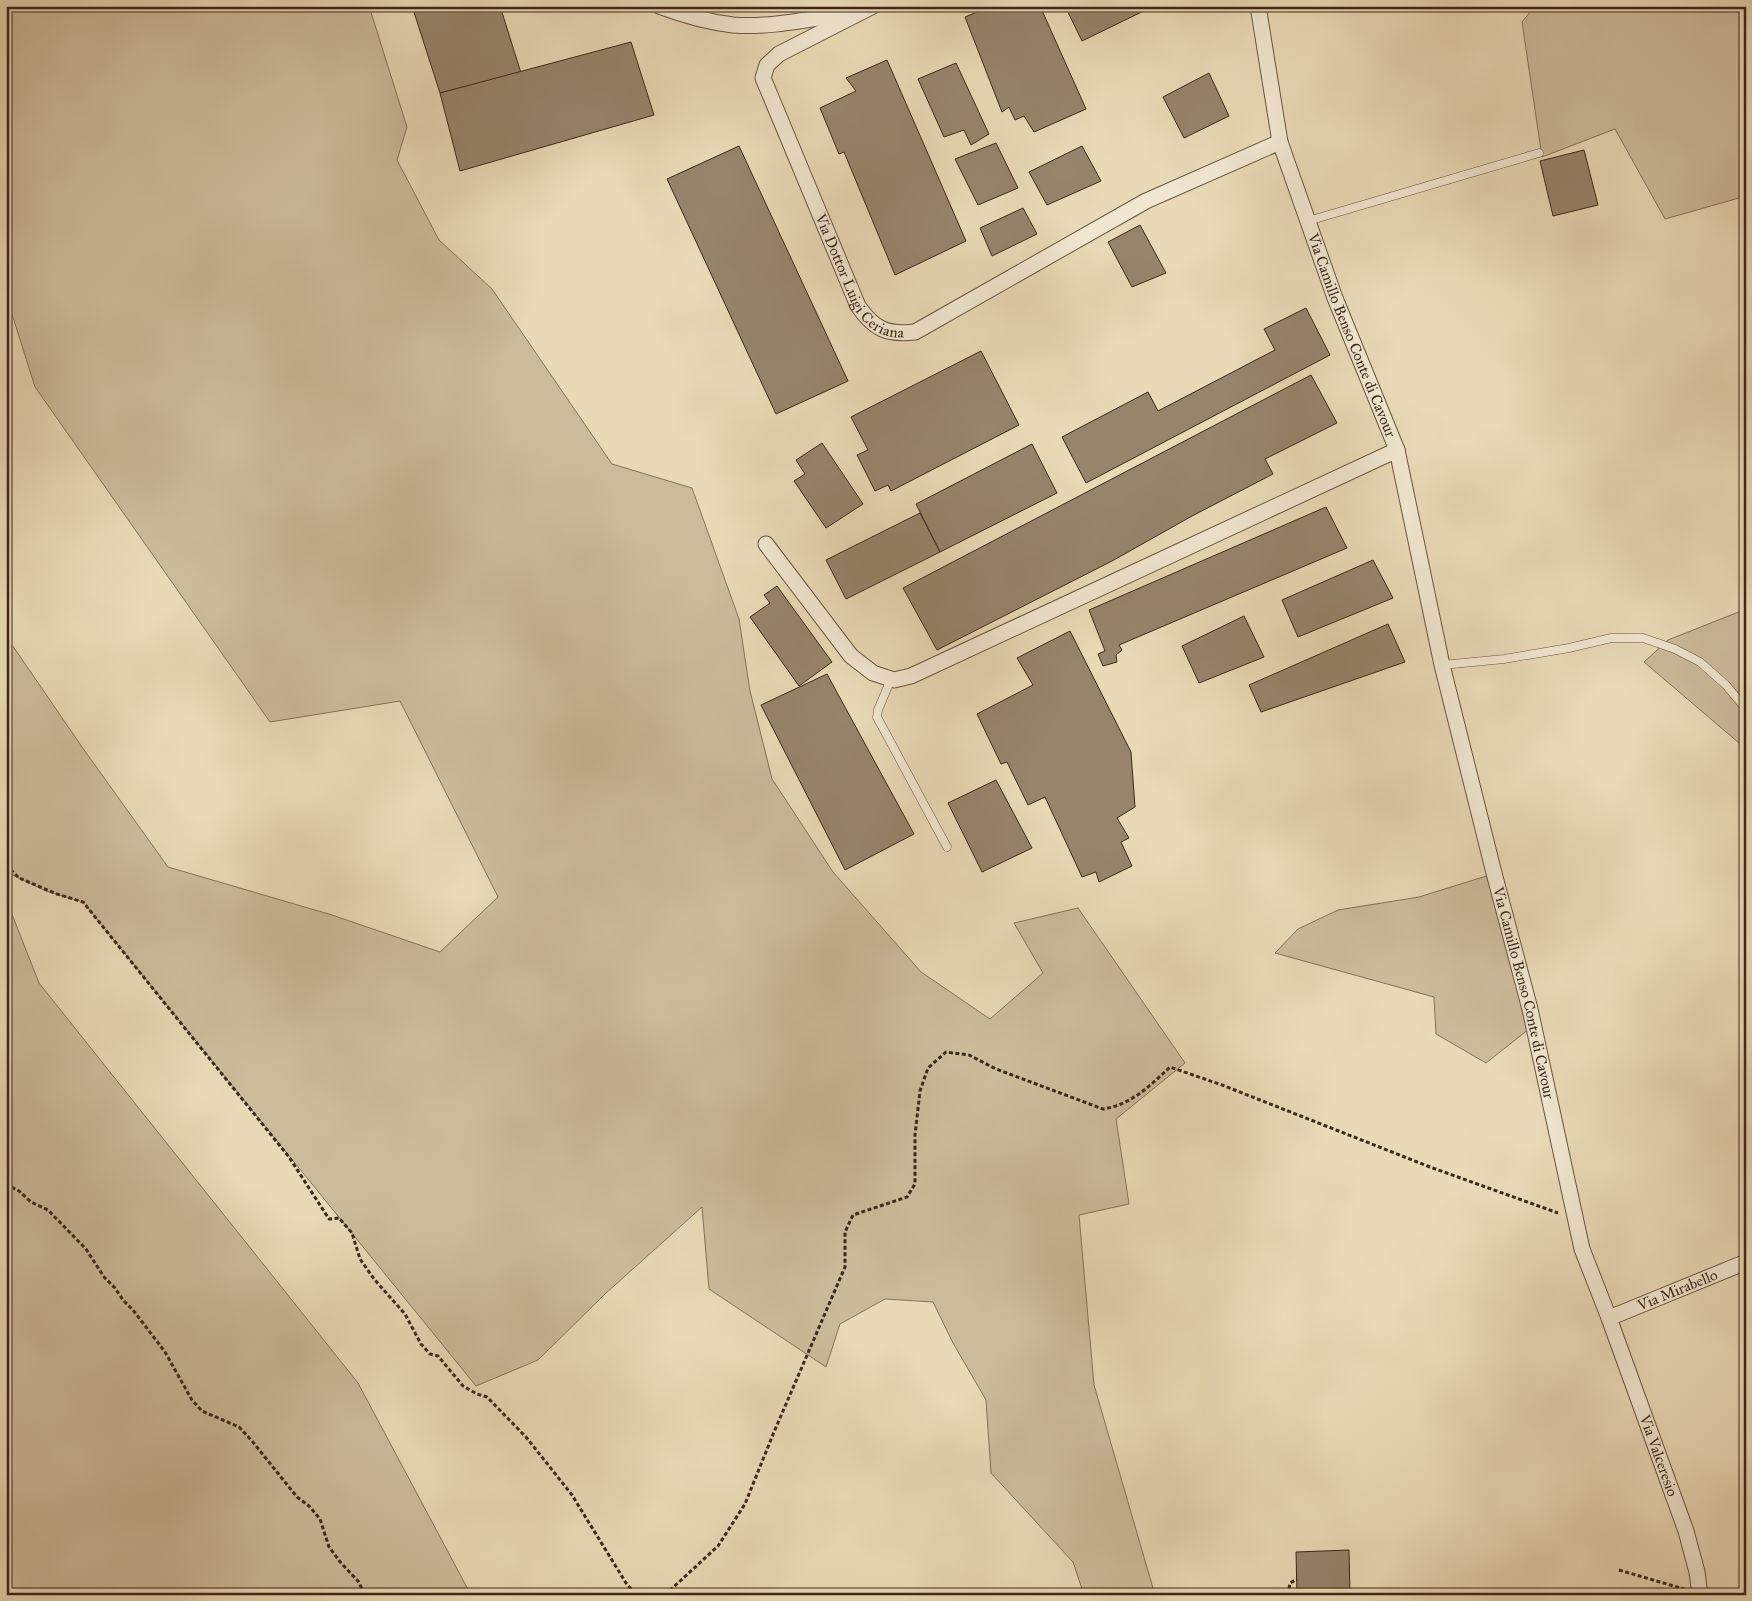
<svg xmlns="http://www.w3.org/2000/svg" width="1752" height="1601" font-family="'IM FELL Great Primer',serif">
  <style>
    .green { fill: #ccbb9b; stroke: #85715a }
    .building { fill: #97846b; stroke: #3e2719 }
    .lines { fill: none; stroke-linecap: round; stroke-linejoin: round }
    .service-casing { stroke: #695440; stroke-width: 9 }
    .minor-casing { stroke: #695440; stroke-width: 17 }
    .path { stroke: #3e2719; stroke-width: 3; stroke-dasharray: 4 2.5; stroke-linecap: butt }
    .service { stroke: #f1e6d0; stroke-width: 8 }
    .minor { stroke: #f1e6d0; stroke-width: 15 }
    .labels { text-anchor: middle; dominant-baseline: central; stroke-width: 5; stroke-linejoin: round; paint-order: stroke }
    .street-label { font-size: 15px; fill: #3e2719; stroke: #f1e6d0 }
  </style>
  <rect width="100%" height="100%" fill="#e9d9b6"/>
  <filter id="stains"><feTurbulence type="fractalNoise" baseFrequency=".004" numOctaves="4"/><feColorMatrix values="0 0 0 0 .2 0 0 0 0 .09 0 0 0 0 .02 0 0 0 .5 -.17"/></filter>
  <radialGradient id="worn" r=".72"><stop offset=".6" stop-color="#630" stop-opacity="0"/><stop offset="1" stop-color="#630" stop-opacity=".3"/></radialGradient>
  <g class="green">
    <path d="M6,6H369L407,127L397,160L439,240L492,289L612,464L692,488L739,619L750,691L772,779L833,872L921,972L990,1019L1043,973L1014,923L1078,908L1185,1063L1116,1119L1129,1204L1079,1215L1094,1385L1155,1595H1084L1073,1562L991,1473L986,1400L953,1343L933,1302L885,1299L840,1324L826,1367L709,1289L702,1207L605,1294L538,1360L476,1386L83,902L46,891L6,872V636L82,747L168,867L332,915L440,952L498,897L400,701L270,722L35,387L6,295Z"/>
    <path d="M1535,6H1746V196L1665,219L1615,129L1542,157L1522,22Z"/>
    <path d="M1746,609V754L1739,743L1644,662L1668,640Z"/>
    <path d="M1496,873L1529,1029L1486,1063L1436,1034L1434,997L1275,953L1298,929L1338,910L1419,897Z"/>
    <path d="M6,899L39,983L358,1383L471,1595H11L6,1588Z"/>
  </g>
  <g class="building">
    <path d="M412,6H500L521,73L440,93Z"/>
    <path d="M991,6H1040L1086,109L1034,132L1024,116L1015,120L1009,107L1002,112L965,17Z"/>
    <path d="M1065,6H1154L1082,41Z"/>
    <path d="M631,42L654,115L460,171L440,93Z"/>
    <path d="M887,60L966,241L895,275L844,152L839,154L820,108L856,91L846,78Z"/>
    <path d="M956,63L989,134L971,145L964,130L944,137L918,79Z"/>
    <path d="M1209,73L1229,116L1184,138L1163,97Z"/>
    <path d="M996,143L1018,188L978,205L955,159Z"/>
    <path d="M739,146L848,381L776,414L667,179Z"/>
    <path d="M1082,146L1101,181L1047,205L1029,172Z"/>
    <path d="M1584,150L1598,205L1553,216L1540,161Z"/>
    <path d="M1023,208L1037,234L992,256L980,228Z"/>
    <path d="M1140,225L1166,273L1132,287L1108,242Z"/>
    <path d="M1306,308L1330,355L1086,483L1062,437L1148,392L1158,411L1275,350L1264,329Z"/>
    <path d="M981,351L1019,425L891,491L888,485L875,491L857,455L868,450L851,417Z"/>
    <path d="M1311,375L1337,423L1265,459L1273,474L1192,516L1112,561L937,650L903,588Z"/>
    <path d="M822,443L863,504L826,528L794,481L805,474L796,460Z"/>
    <path d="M1032,444L1057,493L940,552L916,504Z"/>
    <path d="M1326,507L1347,548L1119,645L1122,650L1116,655L1117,662L1103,666L1098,654L1105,651L1089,610Z"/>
    <path d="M920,513L940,552L846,599L826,560Z"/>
    <path d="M1373,560L1393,598L1298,637L1282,600Z"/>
    <path d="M777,586L832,662L799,686L750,617L770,603L764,595Z"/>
    <path d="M1244,616L1264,657L1199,683L1182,646Z"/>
    <path d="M1388,624L1405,662L1261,712L1249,685Z"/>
    <path d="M1070,631L1131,752L1135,807L1117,818L1129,838L1121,842L1132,866L1099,882L1096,872L1082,877L1045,797L1028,805L1007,762L1001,764L977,714L1033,685L1017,658Z"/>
    <path d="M827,674L914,834L845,870L761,705Z"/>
    <path d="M996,780L1032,848L982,872L948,803Z"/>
    <path d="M1349,1550L1350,1595H1297L1296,1552Z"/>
  </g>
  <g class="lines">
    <defs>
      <g id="service">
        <path d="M1308,221L1539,153"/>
        <path d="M1442,665L1504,659L1569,648L1611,638H1643L1675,649L1700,662L1726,685L1746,709"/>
        <path d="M891,679L878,710L877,717L947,847"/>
      </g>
      <g id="minor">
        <path d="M659,6C683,15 707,22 733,25C772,28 813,18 851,13"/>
        <path id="s1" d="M873,6L779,54L767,65L763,78L858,306C874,329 886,335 915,332L1146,201L1280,142"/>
        <path id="s2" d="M1258,6L1280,142L1335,298L1397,450L1442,665L1494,873L1530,1009L1582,1249L1609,1318L1686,1531L1697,1572L1700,1595"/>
        <path d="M766,544L851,656L873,673L894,680L911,676L1397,450"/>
        <path id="s3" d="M1609,1318L1746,1262"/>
      </g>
    </defs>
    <use href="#service" class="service-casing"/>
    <use href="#minor" class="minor-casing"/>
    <g class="path">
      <path d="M6,865L19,878L57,894L83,902L289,1157L329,1219L339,1218L352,1233L360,1259L374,1279L405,1314L421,1344L430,1354L438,1356L463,1386L477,1394L487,1397L526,1437L572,1495L626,1583L636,1595"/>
      <path d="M6,1184L19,1191L31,1202L48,1210L86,1249L104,1277L115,1288L123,1300L133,1310L165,1352L192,1400L202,1411L239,1427L252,1441L297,1497L309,1506L320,1519L329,1547L341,1563L358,1581L365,1595"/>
      <path d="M1619,1570L1684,1589"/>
      <path d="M665,1595L718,1546L745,1504L774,1432L845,1267V1232L853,1215L907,1197L915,1184V1135L920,1091L928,1068L946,1052L969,1055L996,1069L1103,1109C1131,1105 1151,1085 1170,1067L1222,1085L1430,1167L1558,1213"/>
      <path d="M1288,1595L1290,1583L1297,1579"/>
    </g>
    <use href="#service" class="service"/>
    <use href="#minor" class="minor"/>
  </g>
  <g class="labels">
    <g class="street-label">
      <text stroke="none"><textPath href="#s1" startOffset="361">Via Dottor Luigi Ceriana</textPath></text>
      <text stroke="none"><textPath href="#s2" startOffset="344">Via Camillo Benso Conte di Cavour</textPath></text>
      <text stroke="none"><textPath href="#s2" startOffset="1025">Via Camillo Benso Conte di Cavour</textPath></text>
      <text stroke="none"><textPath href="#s3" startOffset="74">Via Mirabello</textPath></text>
      <text stroke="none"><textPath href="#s2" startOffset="1508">Via Valceresio</textPath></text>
    </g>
  </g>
  <rect width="1752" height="1601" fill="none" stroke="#e9d9b6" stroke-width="25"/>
  <rect x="8" y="8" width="1737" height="1586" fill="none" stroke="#3e2719" stroke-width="2.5"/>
  <rect x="12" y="12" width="1727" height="1576" fill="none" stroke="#3e2719"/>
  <rect width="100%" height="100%" filter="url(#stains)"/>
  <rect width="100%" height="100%" fill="url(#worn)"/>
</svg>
